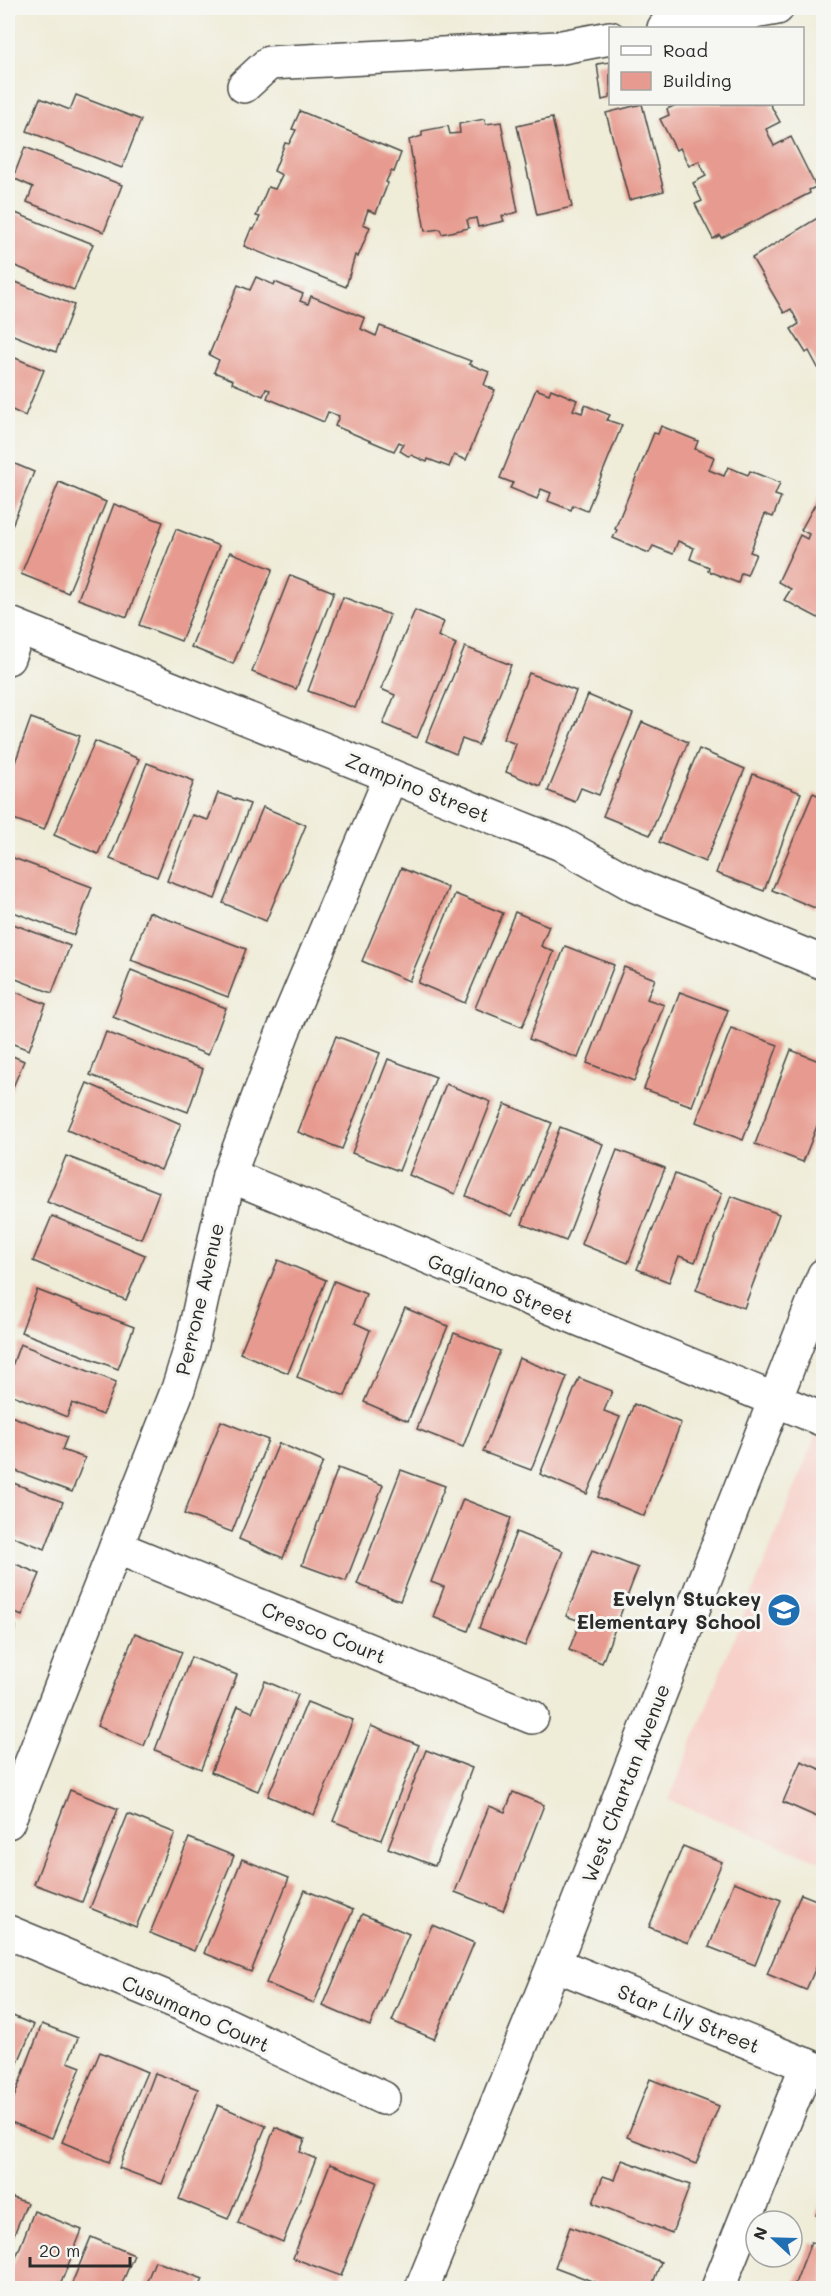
<svg xmlns="http://www.w3.org/2000/svg" width="831" height="2296" font-family="Mali,sans-serif">
  <style>
    .built { fill: #f7d0c9 }
    .building { fill: #e79b90 }
    .lines { fill: none; stroke-linecap: round; stroke-linejoin: round }
    .minor-casing { stroke: #484845; stroke-width: 36 }
    .minor { stroke: #fff; stroke-width: 33 }
    .labels { text-anchor: middle; dominant-baseline: central; stroke-width: 6; stroke-linejoin: round; paint-order: stroke }
    .street-label { font-size: 20px; fill: #2b2b2b; stroke: #f6f6f2 }
    .poi-label { font-size: 20px; font-weight: bold; fill: #2b2b2b; stroke: #f6f6f2; text-anchor: end }
  </style>
  <rect width="100%" height="100%" fill="#f6f6f2"/>
  <filter id="ink" filterUnits="userSpaceOnUse"><feTurbulence type="fractalNoise" baseFrequency=".0167" numOctaves="2"/><feDisplacementMap in="SourceGraphic" scale="12" xChannelSelector="R" yChannelSelector="G"/><feConvolveMatrix kernelMatrix="1 2 1 2 8 2 1 2 1" color-interpolation-filters="sRGB"/></filter>
  <filter id="wash" filterUnits="userSpaceOnUse"><feTurbulence type="fractalNoise" baseFrequency=".008" numOctaves="4" result="noise"/><feDisplacementMap in="SourceGraphic" scale="24" xChannelSelector="R" yChannelSelector="G"/><feGaussianBlur stdDeviation="1.35" result="paint"/><feColorMatrix in="noise" values="0 0 0 0 0 0 0 0 0 0 0 0 0 0 0 0 0 1.4 0 .05"/><feComposite in="paint" operator="in"/></filter>
  <g filter="url(#wash)">
    <rect width="100%" height="100%" fill="#efecd8"/>
    <path class="built" d="M823,1417V1863L669,1800Z"/>
    <g id="blocks">
      <g class="building">
        <path d="M610,62V98L602,100L597,64Z"/>
        <path d="M76,95L141,120L122,168L27,131L40,98L70,110Z"/>
        <path d="M642,104L664,191L629,200L606,113Z"/>
        <path d="M678,104H770L780,122L766,129L774,146L791,137L816,187L809,190L810,193L721,238L720,235L713,239L695,204L702,201L693,183L706,176L699,161L689,166L680,148L676,150L660,119L669,115L667,109Z"/>
        <path d="M300,111L401,153L394,172L391,171L386,182L388,183L376,213L368,210L363,224L370,227L358,257L355,255L346,287L244,246L251,229H254L260,217L256,216L268,187L275,189L282,175L274,171L285,143L289,144L296,130L292,129Z"/>
        <path d="M552,118L572,207L537,215L517,126Z"/>
        <path d="M484,119L486,124L501,122L518,212L502,216L504,221L478,227L476,218L467,220L469,228L442,234L440,229L425,231L409,140L422,136V131L448,126L450,134L460,133L459,124Z"/>
        <path d="M25,147L122,185L104,232L27,202L33,187L13,178Z"/>
        <path d="M8,210L93,244L74,290L8,263Z"/>
        <path d="M824,214V379L809,351L806,353L791,329L799,324L791,309L784,313L752,258Z"/>
        <path d="M256,277L274,285L275,282L303,294L300,301L308,304L311,296L365,318L361,329L376,336L380,326L471,361L469,364L489,372L484,385L495,390L466,460L454,455L449,467L428,459L427,462L411,455L408,456L400,451L403,444L399,442L394,451L335,426L339,416L328,412L324,422L267,398L270,390L266,389L263,396L232,383L233,380L214,372L219,360L209,355L238,285L250,290Z"/>
        <path d="M8,279L74,305L56,352L8,333Z"/>
        <path d="M8,355L44,370L25,416L8,408Z"/>
        <path d="M536,389L549,394L551,389L577,400L573,410L582,413L585,405L610,415L607,420L622,425L587,511L573,505L571,510L548,501L551,493L541,489L537,499L510,488L513,483L500,478Z"/>
        <path d="M661,426L698,441L695,449L714,457L709,470L724,476L728,467L748,475L750,471L780,483L775,495L781,497L773,517L765,514L750,552L756,554L747,575L741,573L738,583L708,571L709,567L690,559L694,548L678,541L673,554L653,546L649,553L613,538L617,530L615,529L654,433L658,434Z"/>
        <path d="M8,461L34,472L8,535Z"/>
        <path d="M59,482L106,502L68,593L21,574Z"/>
        <path d="M824,488V621L784,600L791,589L778,582L800,535L807,539L809,534L801,530Z"/>
        <path d="M114,504L163,522L127,617L78,599Z"/>
        <path d="M176,529L219,546L181,641L139,625Z"/>
        <path d="M230,552L273,569L233,664L191,647Z"/>
        <path d="M290,575L334,592L296,689L252,672Z"/>
        <path d="M343,597L390,615L355,708L308,691Z"/>
        <path d="M415,610L444,622L438,636L456,644L417,738L383,724L395,695L381,689Z"/>
        <path d="M465,647L511,665L478,745L462,739L456,754L426,741Z"/>
        <path d="M529,673L576,691L540,786L506,772L516,744L503,739Z"/>
        <path d="M588,695L633,714L599,795L581,788L575,802L548,791Z"/>
        <path d="M31,718L80,736L44,830L8,817V782Z"/>
        <path d="M642,722L688,742L650,835L603,816Z"/>
        <path d="M95,741L139,759L98,854L54,835Z"/>
        <path d="M699,749L745,769L705,862L659,842Z"/>
        <path d="M147,763L194,781L157,877L110,859Z"/>
        <path d="M753,774L801,793L764,891L716,873Z"/>
        <path d="M218,793L250,804L215,899L167,881L192,815L208,820Z"/>
        <path d="M813,793L824,798V888L815,908L772,890Z"/>
        <path d="M263,807L306,825L266,921L223,903Z"/>
        <path d="M8,856L92,887L74,935L8,910Z"/>
        <path d="M401,868L448,888L409,981L362,961Z"/>
        <path d="M455,894L503,913L465,1003L418,983Z"/>
        <path d="M149,912L246,949L228,997L131,960Z"/>
        <path d="M515,912L549,926L541,946L554,952L522,1027L475,1008Z"/>
        <path d="M8,922L70,946L52,993L8,976Z"/>
        <path d="M565,946L614,965L578,1058L529,1039Z"/>
        <path d="M624,967L655,979L647,999L664,1005L634,1081L587,1063Z"/>
        <path d="M131,970L226,1008L208,1055L113,1017Z"/>
        <path d="M8,989L46,1004L29,1050L8,1042Z"/>
        <path d="M680,992L728,1010L692,1106L644,1089Z"/>
        <path d="M731,1028L778,1045L743,1140L696,1122Z"/>
        <path d="M106,1032L203,1069L188,1112L90,1075Z"/>
        <path d="M336,1036L380,1053L342,1149L298,1132Z"/>
        <path d="M791,1050L824,1063V1108L803,1162L755,1144Z"/>
        <path d="M8,1054L24,1061L8,1099Z"/>
        <path d="M388,1059L436,1077L399,1171L352,1153Z"/>
        <path d="M87,1083L181,1124L161,1170L67,1130Z"/>
        <path d="M446,1084L491,1102L455,1194L409,1175Z"/>
        <path d="M505,1104L552,1123L512,1216L466,1196Z"/>
        <path d="M560,1127L603,1144L566,1241L522,1224Z"/>
        <path d="M617,1150L665,1168L628,1263L581,1244Z"/>
        <path d="M66,1156L159,1192L141,1239L47,1202Z"/>
        <path d="M675,1174L722,1193L695,1262L679,1256L669,1282L637,1269Z"/>
        <path d="M731,1196L779,1214L744,1308L696,1290Z"/>
        <path d="M52,1216L145,1255L126,1300L33,1261Z"/>
        <path d="M278,1260L326,1280L288,1373L240,1353Z"/>
        <path d="M334,1281L366,1294L355,1323L370,1330L345,1396L297,1377Z"/>
        <path d="M37,1290L134,1327L118,1369L21,1332Z"/>
        <path d="M405,1308L448,1326L408,1421L364,1402Z"/>
        <path d="M454,1333L500,1351L463,1447L417,1429Z"/>
        <path d="M20,1344L116,1382L103,1415L72,1403L67,1417L8,1393V1377Z"/>
        <path d="M519,1358L567,1377L531,1470L483,1452Z"/>
        <path d="M579,1378L612,1391L604,1411L620,1417L587,1494L540,1474Z"/>
        <path d="M634,1404L681,1423L644,1516L598,1497Z"/>
        <path d="M8,1415L67,1437L62,1450L85,1458L72,1492L8,1468Z"/>
        <path d="M221,1421L268,1440L232,1532L184,1514Z"/>
        <path d="M279,1443L323,1462L283,1558L239,1539Z"/>
        <path d="M338,1468L383,1485L346,1581L302,1565Z"/>
        <path d="M401,1470L445,1486L400,1601L357,1584Z"/>
        <path d="M8,1481L63,1502L45,1549L8,1535Z"/>
        <path d="M463,1499L511,1518L468,1631L433,1617L444,1587L431,1582Z"/>
        <path d="M516,1532L563,1551L525,1646L479,1628Z"/>
        <path d="M592,1550L638,1568L602,1663L569,1650L580,1621L566,1616Z"/>
        <path d="M8,1561L40,1574L22,1616L8,1610Z"/>
        <path d="M8,1622L16,1626L8,1645Z"/>
        <path d="M135,1633L182,1652L144,1746L97,1726Z"/>
        <path d="M191,1657L237,1675L201,1769L155,1750Z"/>
        <path d="M265,1681L298,1695L258,1791L211,1772L238,1706L252,1712Z"/>
        <path d="M307,1702L353,1720L314,1815L268,1796Z"/>
        <path d="M371,1726L419,1745L381,1840L333,1821Z"/>
        <path d="M426,1750L472,1768L435,1866L388,1848Z"/>
        <path d="M801,1761L824,1771V1820L783,1802Z"/>
        <path d="M70,1790L118,1809L82,1902L34,1884Z"/>
        <path d="M513,1792L544,1805L503,1911L455,1892L489,1806L505,1812Z"/>
        <path d="M128,1814L175,1833L136,1927L90,1908Z"/>
        <path d="M189,1838L234,1856L194,1951L150,1933Z"/>
        <path d="M683,1846L722,1862L688,1943L649,1927Z"/>
        <path d="M242,1859L289,1878L251,1972L204,1953Z"/>
        <path d="M734,1882L781,1900L755,1965L709,1947Z"/>
        <path d="M305,1890L353,1910L314,2003L266,1983Z"/>
        <path d="M801,1894L824,1903V1949L806,1990L767,1974Z"/>
        <path d="M362,1914L409,1934L370,2026L323,2006Z"/>
        <path d="M432,1925L474,1943L434,2039L392,2021Z"/>
        <path d="M8,2014L34,2025L8,2086Z"/>
        <path d="M42,2024L78,2038L68,2062L81,2067L52,2138L8,2121V2113Z"/>
        <path d="M100,2052L147,2072L109,2162L62,2142Z"/>
        <path d="M155,2073L198,2089L162,2184L119,2168Z"/>
        <path d="M650,2079L719,2106L696,2164L627,2137Z"/>
        <path d="M218,2105L266,2126L228,2219L179,2199Z"/>
        <path d="M275,2127L305,2139L300,2152L316,2159L283,2242L238,2223Z"/>
        <path d="M622,2160L690,2185L672,2233L593,2203L603,2176L615,2180Z"/>
        <path d="M330,2164L377,2182L341,2276L293,2258Z"/>
        <path d="M8,2196L27,2203L8,2249Z"/>
        <path d="M824,2197V2218L816,2215Z"/>
        <path d="M34,2211L82,2230L59,2288H8V2278Z"/>
        <path d="M570,2227L661,2262L651,2288H610L555,2267Z"/>
        <path d="M91,2237L134,2255L120,2288H70Z"/>
        <path d="M811,2242L824,2247V2288H800L794,2286Z"/>
        <path d="M155,2261L203,2279L199,2288H144Z"/>
      </g>
    </g>
  </g>
  <g filter="url(#ink)">
    <use href="#blocks" fill-opacity="0" stroke="#484845" stroke-width="1.5"/>
    <g class="lines">
      <defs>
        <g id="minor">
          <path d="M664,28L777,8"/>
          <path d="M244,86L269,63L557,48L610,38"/>
          <path d="M8,623L561,844L636,886L824,963"/>
          <path d="M8,658L19,628"/>
          <path d="M229,1175L824,1420"/>
          <path d="M116,1547L532,1717"/>
          <path d="M8,1822L178,1389L192,1344L229,1175L283,1032L391,776"/>
          <path d="M8,1932L189,2007L383,2098"/>
          <path d="M554,1964L824,2072"/>
          <path d="M422,2288L554,1964L824,1275"/>
          <path d="M718,2288L807,2065"/>
        </g>
      </defs>
      <use href="#minor" class="minor-casing"/>
      <use href="#minor" class="minor"/>
    </g>
  </g>
  <defs>
    <symbol id="school-disc" viewBox="-11 -11 22 22"><circle r="9.5" fill="#1f6fb2" stroke="#f6f6f2"/><path d="M0-5L7-2L0 1L-7-2ZM-4 1L0 2.5L4 1V4Q0 6-4 4Z" fill="#fff"/></symbol>
  </defs>
  <g fill-rule="evenodd">
    <use href="#school-disc" x="765" y="1591" width="38" height="38"/>
  </g>
  <g class="labels">
    <g class="street-label">
      <text transform="translate(418 787) rotate(22)">Zampino Street</text>
      <text transform="translate(501 1288) rotate(22)">Gagliano Street</text>
      <text transform="translate(199 1299) rotate(-77)">Perrone Avenue</text>
      <text transform="translate(324 1632) rotate(22)">Cresco Court</text>
      <text transform="translate(625 1783) rotate(-69)">West Chartan Avenue</text>
      <text transform="translate(196 2013) rotate(24)">Cusumano Court</text>
      <text transform="translate(689 2018) rotate(22)">Star Lily Street</text>
    </g>
    <g class="poi-label">
      <text x="761" y="1598">Evelyn Stuckey<tspan x="761" dy="23">Elementary School</tspan></text>
    </g>
  </g>
  <rect width="831" height="2296" fill="none" stroke="#f6f6f2" stroke-width="30"/>
  <rect x="609" y="27" width="195" height="78" fill="#f6f6f2" stroke="#a5a5a2" stroke-width="1.5"/>
  <rect x="621" y="46" width="30" height="9" fill="#ffffff" stroke="#a5a5a2" stroke-width="1.5"/>
  <text x="663" y="57" font-size="18" fill="#2b2b2b">Road</text>
  <rect x="621" y="72" width="30" height="18" fill="#e79b90" stroke="#a5a5a2" stroke-width="1.5"/>
  <text x="663" y="87" font-size="18" fill="#2b2b2b">Building</text>
  <g transform="translate(774 2239) rotate(292)"><circle r="28" fill="#f6f6f2" stroke="#a5a5a2" stroke-width="1.5"/>
  <path d="M0-4.5L10 22L0 15L-10 22Z" fill="#1f6fb2"/>
  <text y="-9" font-size="16" font-weight="bold" text-anchor="middle" fill="#2b2b2b">N</text>
  </g>
  <path d="M30 2257v9h100v-9" fill="none" stroke="#2b2b2b" stroke-width="3"/>
  <text x="39" y="2257" font-size="18" fill="#2b2b2b" stroke="#f6f6f2" stroke-width="4.5" paint-order="stroke">20 m</text>
</svg>
